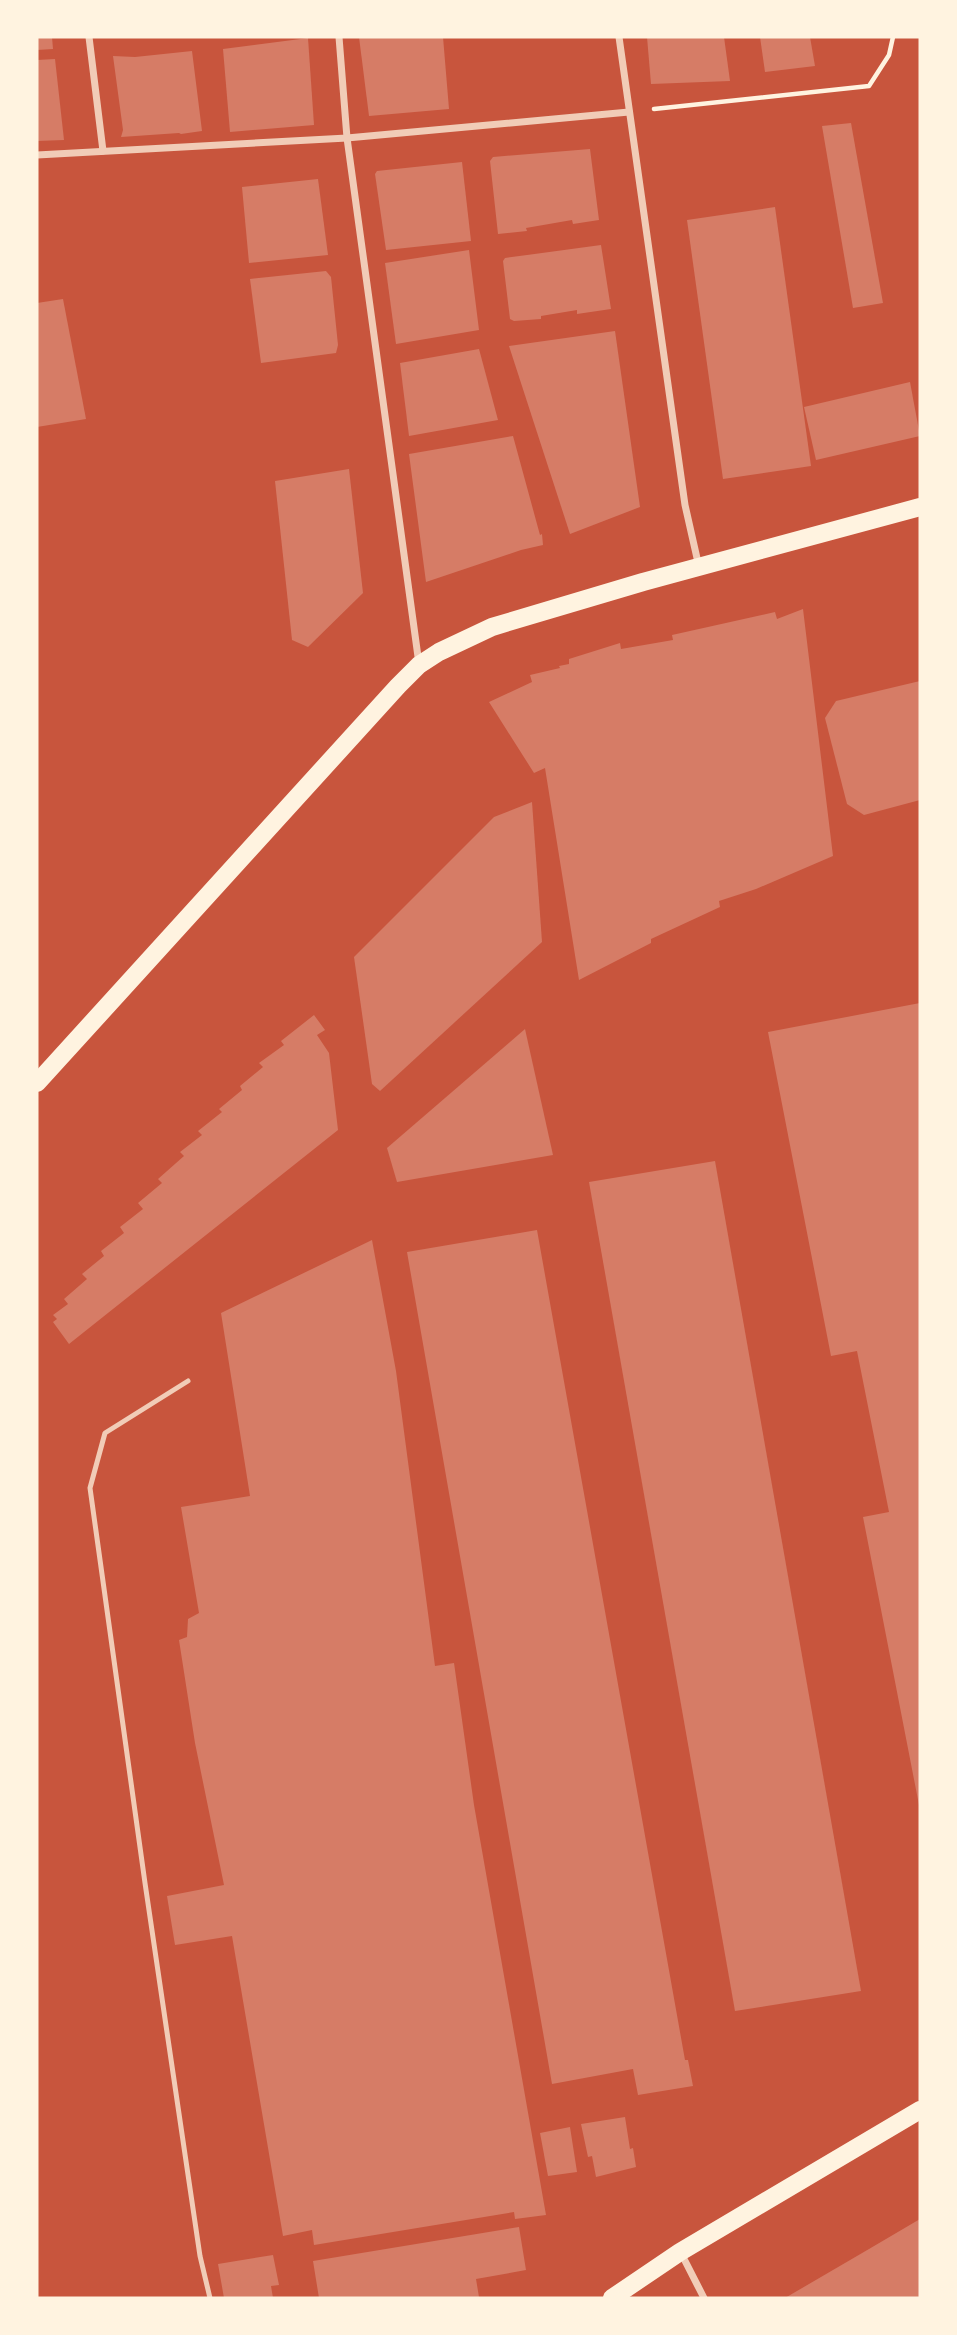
<svg xmlns="http://www.w3.org/2000/svg" width="957" height="2335" font-family="'DM Sans',sans-serif">
  <style>
    .building { fill: #d67c66 }
    .lines { fill: none; stroke-linecap: round; stroke-linejoin: round }
    .path { stroke: #fff3e0; stroke-width: 4.5 }
    .service { stroke: #f1ccb7; stroke-width: 5 }
    .minor { stroke: #f1ccb7; stroke-width: 7 }
    .primary { stroke: #fff3e0; stroke-width: 18 }
  </style>
  <rect width="100%" height="100%" fill="#c8553d"/>
  <g class="building">
    <path d="M37,37H52L53,49L37,50Z"/>
    <path d="M359,37H443L449,109L369,116Z"/>
    <path d="M647,37H724L730,81L651,84Z"/>
    <path d="M760,37H810L815,66L765,72Z"/>
    <path d="M308,38L314,125L230,132L223,49Z"/>
    <path d="M192,51L202,131L181,134L179,133L121,137L123,130L113,56L135,57Z"/>
    <path d="M55,59L64,140L37,141V60Z"/>
    <path d="M851,123L883,303L853,308L822,126Z"/>
    <path d="M590,149L599,220L573,224L572,220L526,228L527,231L498,234L490,161L493,157Z"/>
    <path d="M462,162L471,241L386,250L375,174L377,171Z"/>
    <path d="M318,179L328,255L249,263L242,187Z"/>
    <path d="M775,207L811,466L723,479L687,220Z"/>
    <path d="M601,245L611,309L577,314V310L541,316V319L514,321L510,319L503,261L505,258Z"/>
    <path d="M469,250L479,330L396,344L385,263Z"/>
    <path d="M326,271L331,277L338,345L336,353L261,363L250,279Z"/>
    <path d="M63,299L86,419L37,427V303Z"/>
    <path d="M615,331L640,507L570,534L509,346Z"/>
    <path d="M479,349L498,420L409,436L400,363Z"/>
    <path d="M910,382L920,436L816,460L804,407Z"/>
    <path d="M513,436L540,535L542,534L543,545L521,550L426,582L409,454Z"/>
    <path d="M349,469L363,593L308,647L292,640L275,481Z"/>
    <path d="M803,609L833,856L756,889L719,901L720,907L651,939V943L579,980L545,768L534,773L489,702L532,682L530,675L560,668L559,666L569,664V659L620,643L621,649L673,640L672,635L775,612L777,619Z"/>
    <path d="M920,681V800L864,815L847,804L825,718L836,701Z"/>
    <path d="M532,802L542,942L380,1091L372,1084L354,957L494,817Z"/>
    <path d="M920,1003V1805H919L863,1517L889,1512L857,1351L831,1356L768,1032Z"/>
    <path d="M314,1015L325,1030L317,1035L329,1053L338,1130L69,1344L53,1322L57,1319L53,1315L68,1304L64,1299L87,1279L82,1274L104,1256L101,1251L124,1233L120,1227L143,1209L138,1203L162,1183L158,1179L184,1156L180,1152L202,1135L198,1131L222,1112L219,1109L242,1090L240,1086L263,1067L259,1063L284,1045L281,1041Z"/>
    <path d="M525,1029L553,1155L397,1182L387,1148Z"/>
    <path d="M715,1161L861,1991L735,2011L589,1182Z"/>
    <path d="M537,1230L685,2060H688L693,2086L638,2095L633,2069L552,2084L407,1252Z"/>
    <path d="M372,1240L396,1371L435,1666L454,1663L474,1805L546,2215L515,2219L514,2212L314,2245L312,2230L283,2236L232,1936L175,1945L167,1896L224,1885L195,1743L179,1640L187,1637L188,1619L199,1613L181,1507L250,1496L221,1313Z"/>
    <path d="M625,2117L630,2149L633,2148L636,2167L596,2177L592,2156L588,2157L581,2124Z"/>
    <path d="M570,2127L577,2172L548,2176L540,2133Z"/>
    <path d="M920,2219V2298H785L869,2249Z"/>
    <path d="M519,2227L526,2270L476,2279L479,2297L319,2298L313,2261Z"/>
    <path d="M273,2255L279,2285L271,2286L273,2298H224L218,2264Z"/>
  </g>
  <g class="lines">
    <path class="path" d="M654,109L869,86L889,55L893,37"/>
    <path class="service" d="M188,1381L105,1433L90,1488L145,1883L200,2256L210,2298"/>
    <g class="minor">
      <path d="M89,37L103,151"/>
      <path d="M339,37L347,138L419,664"/>
      <path d="M619,37L685,505L699,567"/>
      <path d="M37,155L347,138L629,112"/>
      <path d="M681,2253L704,2298"/>
    </g>
    <g class="primary">
      <path d="M37,1083L398,686L419,665L439,652L492,627L643,582L920,507"/>
      <path d="M612,2298L680,2252L920,2110"/>
    </g>
  </g>
  <rect width="957" height="2335" fill="none" stroke="#fff3e0" stroke-width="77"/>
</svg>
